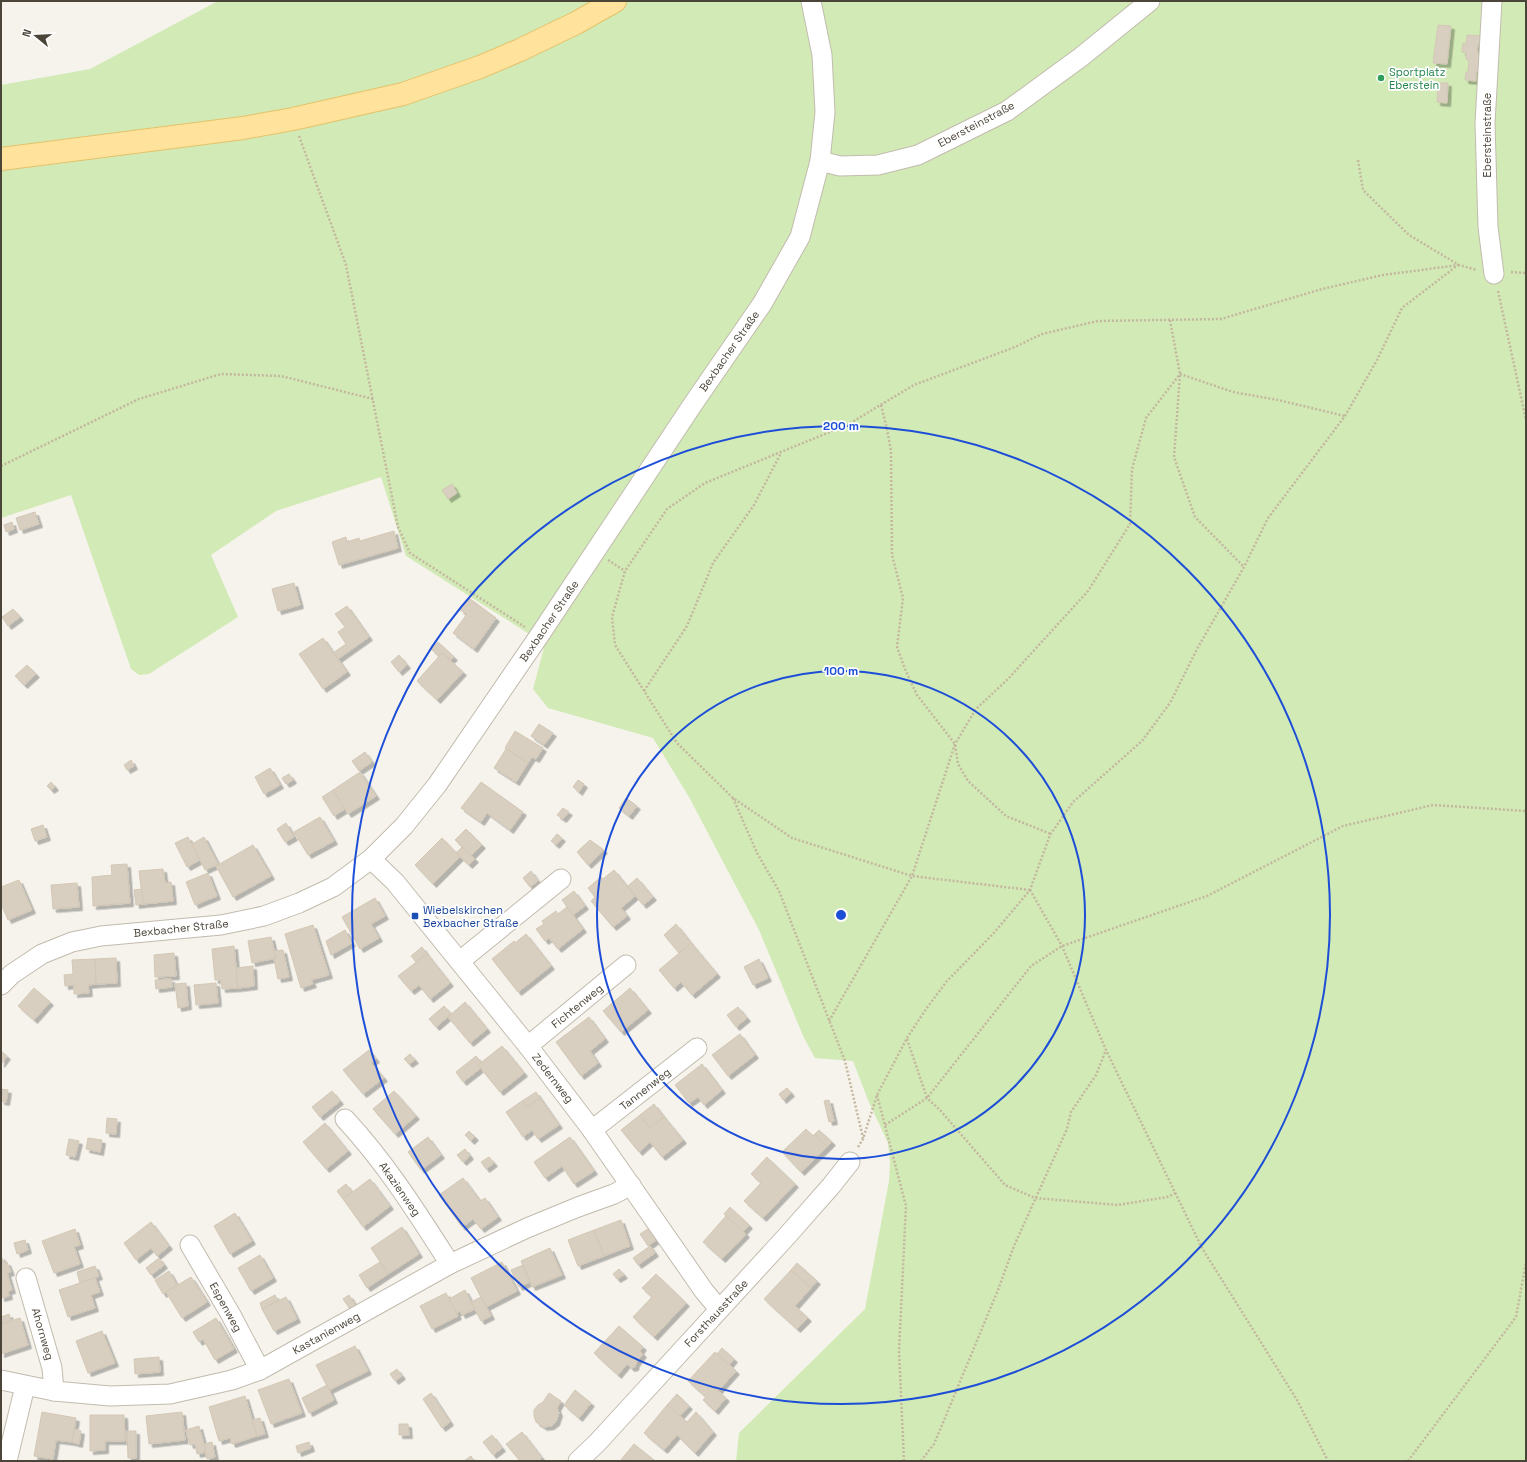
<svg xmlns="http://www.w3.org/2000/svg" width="1527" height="1462" font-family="'Space Grotesk',sans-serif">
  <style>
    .green { fill: #d2eab5 }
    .building { fill: #d8cfc1; stroke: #d3c7b4; filter: url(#shadow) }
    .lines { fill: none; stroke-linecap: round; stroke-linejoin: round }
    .minor-casing { stroke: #c2bbae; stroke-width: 21 }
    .major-casing { stroke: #e6c16a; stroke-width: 24 }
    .path { stroke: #c4b79f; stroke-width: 2.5; stroke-dasharray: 2 2; stroke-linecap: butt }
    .minor { stroke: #fff; stroke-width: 19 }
    .major { stroke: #ffe39c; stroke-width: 22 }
    .ring { fill: none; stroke: #1d4ed8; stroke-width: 2 }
    .leisure-dot { fill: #2e9e5b; stroke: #fff; stroke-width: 1.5 }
    .transit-dot { fill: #1a4fb4; stroke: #fff; stroke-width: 1.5 }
    .labels { text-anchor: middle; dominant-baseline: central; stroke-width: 3.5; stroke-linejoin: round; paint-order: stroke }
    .leisure-label { font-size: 11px; fill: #27864d; stroke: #fff; text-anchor: start }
    .street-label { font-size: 11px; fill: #4b4439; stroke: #fff }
    .transit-label { font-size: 11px; fill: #164399; stroke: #fff; text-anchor: start }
    .centre { fill: #1d4ed8; stroke: #fff; stroke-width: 2 }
    .ring-label { font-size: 12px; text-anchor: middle; font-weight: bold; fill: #1d4ed8; stroke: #fff; stroke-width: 3.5; stroke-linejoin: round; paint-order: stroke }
  </style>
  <defs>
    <filter id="shadow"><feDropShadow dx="3.5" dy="3.5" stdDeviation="0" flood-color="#0004"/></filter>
  </defs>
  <rect width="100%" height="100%" fill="#f6f3ec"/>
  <path class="green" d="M218,1H1526V1461H736L739,1433L865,1309L889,1181L890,1163L888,1143L868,1100L853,1061L815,1058L804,1038L759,930L689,797L653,738L548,708L533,689L545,644L406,556L381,477L276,511L211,555L238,617L149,674L139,675L131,669L71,495L1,518V85L90,69Z"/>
  <g class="building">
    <path d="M1438,25L1451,26L1447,64L1433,63Z"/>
    <path d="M1467,35L1483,36L1482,44H1478L1477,53H1481L1480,72H1476V81L1465,80L1466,72H1468L1469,60L1466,59V53L1462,52L1463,43L1466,44Z"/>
    <path d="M1438,83H1448L1447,103L1437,102Z"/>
    <path d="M452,484L457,493L448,499L442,490Z"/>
    <path d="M35,512L39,524L20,530L16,518Z"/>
    <path d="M12,522L14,529L6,532L4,525Z"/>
    <path d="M394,531L398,548L339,565L332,542L346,537L347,542L359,538L360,541Z"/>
    <path d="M294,583L300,605L278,611L272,589Z"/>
    <path d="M469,598L496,618L474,649L453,633L467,614L460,610Z"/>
    <path d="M347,606L369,637L338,659L333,653L346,644L338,632L345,627L335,614Z"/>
    <path d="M13,609L20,617L8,626L2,617Z"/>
    <path d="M323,638L347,672L323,689L299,654Z"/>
    <path d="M438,642L454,657L451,660L442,653L439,656L431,649Z"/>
    <path d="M442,653L463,672L437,700L417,681Z"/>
    <path d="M399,655L407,665L399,672L391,662Z"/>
    <path d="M27,665L36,674L24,685L15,676Z"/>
    <path d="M539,724L553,733L544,745L531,736Z"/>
    <path d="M515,731L543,748L536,759L532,757L528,763L505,748Z"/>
    <path d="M506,749L528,763L516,782L494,768Z"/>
    <path d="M365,752L372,762L359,771L352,761Z"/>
    <path d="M131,760L134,766L127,770L124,765Z"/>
    <path d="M270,768L280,785L264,794L255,777Z"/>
    <path d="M360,772L376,796L348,814L333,790Z"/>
    <path d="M289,774L293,780L286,784L282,778Z"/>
    <path d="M578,780L584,784L579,792L573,787Z"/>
    <path d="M51,782L55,787L51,790L47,786Z"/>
    <path d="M481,782L523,812L510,830L487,813L481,822L461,808Z"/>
    <path d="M333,790L345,809L334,816L322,797Z"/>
    <path d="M626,798L637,806L629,816L619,808Z"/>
    <path d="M563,808L569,812L563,819L557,815Z"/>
    <path d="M320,817L334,841L308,855L294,832Z"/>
    <path d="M286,823L294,837L285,842L277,829Z"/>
    <path d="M43,825L47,837L35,841L31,829Z"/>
    <path d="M466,829L482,845L471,856L455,840Z"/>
    <path d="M557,834L562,838L556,845L551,841Z"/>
    <path d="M188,837L200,860L187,867L175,843Z"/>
    <path d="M204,837L218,864L205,870L192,844Z"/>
    <path d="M442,838L460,857L433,884L415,865Z"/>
    <path d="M590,840L604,850L588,865L577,852Z"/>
    <path d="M253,845L271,876L233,897L216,866Z"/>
    <path d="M462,847L475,859L469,865L456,853Z"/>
    <path d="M127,864L130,903L93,906L92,877L112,875L111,865Z"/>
    <path d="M163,869L165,883L171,882L173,901L143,904L139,871Z"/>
    <path d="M614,870L635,896L621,908L627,916L613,927L591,901L595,897L588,888L601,877L603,879Z"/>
    <path d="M531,871L538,881L530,887L523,878Z"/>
    <path d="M208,873L217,896L195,905L186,882Z"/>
    <path d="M637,878L653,897L643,905L628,886Z"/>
    <path d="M19,880L32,910L8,920L3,908H1V887Z"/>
    <path d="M77,883L79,907L53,909L51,885Z"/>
    <path d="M142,889L143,904L136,905L134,890Z"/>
    <path d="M574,891L585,906L573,915L562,900Z"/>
    <path d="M375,898L385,916L371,924L379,938L360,949L342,917Z"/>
    <path d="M567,907L583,929L558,949L549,938L545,941L536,929L544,924L542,921L556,911L558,914Z"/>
    <path d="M676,924L691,943L679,953L664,935Z"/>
    <path d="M313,925L329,975L311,980L313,984L301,988L285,934Z"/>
    <path d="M345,930L352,943L331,955L326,941Z"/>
    <path d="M526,934L551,966L518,992L492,959L514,941L515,943Z"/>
    <path d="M271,937L276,958L252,963L248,941Z"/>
    <path d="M691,943L717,974L692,995L681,982L674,988L659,970Z"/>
    <path d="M234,946L238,988L222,989L221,980H215L212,949Z"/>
    <path d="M422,947L427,954L416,962L411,956Z"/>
    <path d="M283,950L289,977L278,979L274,959L276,958L274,951Z"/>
    <path d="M174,953L176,976L155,977L154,955Z"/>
    <path d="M427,954L450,983L430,999L419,985L411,991L398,976Z"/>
    <path d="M116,958L117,983L96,984L95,959Z"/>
    <path d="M95,959L96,984L88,985L89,993L74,994V985L65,986L64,975L73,974L72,960Z"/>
    <path d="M759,959L768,978L753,985L744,967Z"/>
    <path d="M253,966L254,986L238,988L236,968Z"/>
    <path d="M171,979L172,987L156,989L155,980Z"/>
    <path d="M186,983L188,1006L178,1008L175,984Z"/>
    <path d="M216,983L218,1003L196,1005L194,985Z"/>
    <path d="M34,988L50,1002L34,1020L18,1006Z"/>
    <path d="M630,988L648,1010L621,1032L603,1011Z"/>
    <path d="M465,1002L487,1029L470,1043L448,1017Z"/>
    <path d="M444,1006L451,1014L436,1027L429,1019Z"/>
    <path d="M738,1007L747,1018L736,1027L727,1015Z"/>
    <path d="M589,1017L605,1039L590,1051L598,1063L581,1076L556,1042Z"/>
    <path d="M740,1034L755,1055L728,1076L712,1055Z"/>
    <path d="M502,1046L524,1073L500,1092L478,1065Z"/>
    <path d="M369,1050L376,1059L371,1063L384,1078L363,1094L343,1070Z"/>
    <path d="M1,1051L7,1056L1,1064Z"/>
    <path d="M410,1054L415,1060L409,1064L404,1059Z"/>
    <path d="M476,1056L481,1062L478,1065L481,1068L463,1082L456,1072Z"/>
    <path d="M702,1064L722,1090L704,1105L698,1097L689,1103L675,1085Z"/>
    <path d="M787,1088L791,1093L783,1100L779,1094Z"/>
    <path d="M1,1089L8,1090L6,1102L1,1101Z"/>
    <path d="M332,1091L340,1101L320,1117L312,1107Z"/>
    <path d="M394,1091L416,1116L395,1134L373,1109Z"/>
    <path d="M536,1092L540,1098L527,1107L522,1101Z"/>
    <path d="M540,1098L559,1125L538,1139L532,1130L523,1137L506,1112L522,1101L527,1107Z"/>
    <path d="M829,1100L834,1121L829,1122L824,1101Z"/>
    <path d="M654,1104L664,1117L650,1128L640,1115Z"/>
    <path d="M640,1115L650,1128L664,1117L683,1140L662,1157L650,1142L639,1152L621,1130Z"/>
    <path d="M107,1118L117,1119L116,1134L106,1133Z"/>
    <path d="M325,1123L348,1151L326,1169L303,1142Z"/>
    <path d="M806,1129L813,1136L815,1134L827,1147L801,1172L782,1152Z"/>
    <path d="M819,1130L832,1142L827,1147L815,1134Z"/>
    <path d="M469,1131L475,1137L471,1141L465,1135Z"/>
    <path d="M428,1137L441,1155L421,1170L408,1152Z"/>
    <path d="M570,1137L594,1171L574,1184L562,1166L545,1178L534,1162Z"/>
    <path d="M88,1138L102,1140L100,1152L86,1149Z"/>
    <path d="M69,1139L79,1141L75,1157L66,1155Z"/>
    <path d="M465,1149L470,1156L463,1162L457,1155Z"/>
    <path d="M489,1157L494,1163L486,1169L481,1162Z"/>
    <path d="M767,1157L795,1184L763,1218L744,1201L761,1183L751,1174Z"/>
    <path d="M463,1178L480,1201L485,1198L498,1217L481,1229L473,1219L462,1227L439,1195Z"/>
    <path d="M370,1179L390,1206L363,1227L343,1199Z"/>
    <path d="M346,1184L352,1192L343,1199L337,1191Z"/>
    <path d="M730,1207L749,1225L743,1232L724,1214Z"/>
    <path d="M235,1213L252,1241L230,1254L214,1226Z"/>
    <path d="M726,1216L746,1234L722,1259L703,1242Z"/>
    <path d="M621,1220L630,1246L604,1256L594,1230Z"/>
    <path d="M151,1222L169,1246L157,1256L151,1248L136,1260L124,1243Z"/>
    <path d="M402,1227L419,1254L388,1274L371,1248Z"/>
    <path d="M651,1227L659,1238L648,1246L640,1234Z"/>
    <path d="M75,1229L80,1245L74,1247L80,1264L54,1273L42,1241Z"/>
    <path d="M594,1230L604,1256L578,1266L568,1240Z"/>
    <path d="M25,1240L28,1250L17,1254L14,1243Z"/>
    <path d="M650,1246L655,1253L638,1265L633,1258Z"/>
    <path d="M550,1248L562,1275L532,1287L521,1261Z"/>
    <path d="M260,1255L273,1278L251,1291L238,1268Z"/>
    <path d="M1,1256L4,1263L7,1262L11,1272L7,1273L12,1290L8,1291L9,1296L1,1298Z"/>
    <path d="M159,1258L164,1265L151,1275L146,1268Z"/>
    <path d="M380,1262L388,1274L367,1288L359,1275Z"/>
    <path d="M502,1262L517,1291L486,1307L471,1278Z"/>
    <path d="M797,1263L817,1281L811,1288L791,1270Z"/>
    <path d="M523,1265L530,1282L519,1287L511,1270Z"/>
    <path d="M95,1266L99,1276L80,1283L77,1272Z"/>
    <path d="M619,1269L624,1275L617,1279L613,1274Z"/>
    <path d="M791,1270L811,1288L795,1306L808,1318L797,1329L764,1299Z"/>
    <path d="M169,1271L177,1285L163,1294L155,1280Z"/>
    <path d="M656,1274L686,1303L654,1337L633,1317L652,1297L642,1288Z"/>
    <path d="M191,1277L207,1302L182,1318L166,1292Z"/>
    <path d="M95,1278L100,1292L91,1295L95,1308L68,1317L59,1290Z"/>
    <path d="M465,1290L475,1309L462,1315L460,1311L456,1313L449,1299Z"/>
    <path d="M446,1293L458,1316L432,1329L420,1306Z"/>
    <path d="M275,1295L278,1301L262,1309L260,1303Z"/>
    <path d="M349,1295L356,1306L350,1309L343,1299Z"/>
    <path d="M286,1297L297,1319L274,1331L262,1309Z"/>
    <path d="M481,1297L491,1316L481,1321L471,1302Z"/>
    <path d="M9,1314L11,1321L1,1324V1317Z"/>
    <path d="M20,1318L28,1345L1,1354V1324Z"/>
    <path d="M216,1318L234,1349L215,1360L203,1339L199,1342L193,1332Z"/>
    <path d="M619,1326L643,1347L640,1351L643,1354L636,1363L635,1367L631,1368L627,1364L618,1375L594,1353Z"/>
    <path d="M102,1331L115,1363L88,1373L76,1341Z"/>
    <path d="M355,1346L368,1371L329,1390L316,1365Z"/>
    <path d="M722,1348L734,1359L729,1365L717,1354Z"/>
    <path d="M715,1352L736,1371L718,1391L726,1398L715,1411L703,1400L706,1397L688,1381Z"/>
    <path d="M159,1357L160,1372L135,1374L134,1359Z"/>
    <path d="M397,1369L402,1376L395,1381L390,1374Z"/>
    <path d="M289,1379L302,1413L271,1424L258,1390Z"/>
    <path d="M327,1385L334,1400L309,1413L302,1398Z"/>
    <path d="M575,1390L591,1403L579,1418L564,1405Z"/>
    <path d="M431,1393L450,1422L442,1428L423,1399Z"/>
    <path d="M549,1393L561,1401L557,1408L559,1413L556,1422L551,1426L544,1427L536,1422L534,1416V1410L538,1405L543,1402Z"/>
    <path d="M677,1394L689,1406L680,1416L667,1405Z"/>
    <path d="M245,1396L257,1436L232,1444L230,1438L219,1441L209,1407Z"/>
    <path d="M667,1405L687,1422L696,1412L713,1432L695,1453L677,1435L664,1450L644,1433Z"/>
    <path d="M42,1412L76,1418L72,1442L56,1440L53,1459L34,1456Z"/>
    <path d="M182,1412L185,1440L149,1444L146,1416Z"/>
    <path d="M90,1415H124L125,1441H105V1450L90,1451Z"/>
    <path d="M260,1418L265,1434L257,1436L252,1420Z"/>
    <path d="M399,1424H408L409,1435H399Z"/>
    <path d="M199,1426L206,1452L197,1454L195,1444L190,1445L186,1430Z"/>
    <path d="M74,1429L81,1431L79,1444L72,1442Z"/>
    <path d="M127,1431H136V1458H128Z"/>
    <path d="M522,1432L542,1458L539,1461H520L506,1444Z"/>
    <path d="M492,1435L502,1448L493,1455L483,1442Z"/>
    <path d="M212,1442L215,1457L207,1459L204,1444Z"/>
    <path d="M309,1442L311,1448L298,1453L296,1446Z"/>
    <path d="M634,1444L654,1460V1461H620Z"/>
    <path d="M471,1456L474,1461H464Z"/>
  </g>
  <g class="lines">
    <defs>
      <g id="minor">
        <path d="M1492,1L1485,123L1488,227L1494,274"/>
        <path d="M820,161L840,166L878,165L918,155L1007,111L1081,57L1150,1"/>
        <path d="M371,859L395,882L528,1046L592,1130L704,1291L719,1309"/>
        <path d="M460,961L561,879"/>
        <path d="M1,985L12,974L42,954L72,942L101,936L221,925L264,916L299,903L333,887L371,859L404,826L437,785L539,636L693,404L762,304L800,237L820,161L825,112L822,55L811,1"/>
        <path d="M528,1046L626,965"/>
        <path d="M345,1119C386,1163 418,1214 450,1264"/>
        <path d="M592,1130L697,1048"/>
        <path d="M190,1245L231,1315L260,1370"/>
        <path d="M26,1278L52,1368L54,1391"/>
        <path d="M1,1380L54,1391L110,1396L170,1394L232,1380L260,1370L450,1264L527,1228L578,1207L614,1194L631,1185"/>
        <path d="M7,1461L25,1386"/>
        <path d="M578,1461L597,1443L786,1237L831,1186L850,1162"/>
      </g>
      <path id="major" d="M1,159L243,128L293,119L403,94L480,67L520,50L576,23L615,1"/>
    </defs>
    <use href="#minor" class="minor-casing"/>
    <use href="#major" class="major-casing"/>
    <g class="path">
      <path d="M299,136L346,265L398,527L410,553L525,627"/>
      <path d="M1358,160L1363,190L1409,235L1459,265L1477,270"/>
      <path d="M1511,272L1526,273"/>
      <path d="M1498,291L1526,420"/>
      <path d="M1170,320L1180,374L1174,457L1195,517L1244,567"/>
      <path d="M881,405L887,429L891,451L892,555L903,598L897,647L905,669L917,695L955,744L958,764L968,781L1006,816L1051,834"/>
      <path d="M1,466L139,399L221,374L281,376L373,399"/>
      <path d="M608,560L625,571"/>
      <path d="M644,691L687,626L713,563L754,505L781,453"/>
      <path d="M733,798L757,853L779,891L845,1061L863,1138"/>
      <path d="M1030,890L912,876L792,838L733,798L677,743L615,645L612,617L625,571L667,509L705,483L847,425L914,385L1015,347L1042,334L1098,321L1221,319L1322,289L1383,275L1459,265"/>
      <path d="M1030,890L1062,946L1106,1050L1202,1248L1297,1400L1328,1461"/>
      <path d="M829,1021L912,876L955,744L976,709L1008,679L1088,591L1130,524L1132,469L1146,418L1180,374L1233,392L1278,400L1345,416"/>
      <path d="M907,1039L927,1098L1031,966L1062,946L1207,896L1343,826L1433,805L1526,811"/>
      <path d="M877,1095L906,1206L899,1351L904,1461"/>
      <path d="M885,1125L927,1098L940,1110L1005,1185L1035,1198L1118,1205L1167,1197L1176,1193"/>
      <path d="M858,1147L863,1139L877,1095L907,1038L926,1009L947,981L993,934L1030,890L1050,835L1073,802L1142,741L1170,703L1197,649L1244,567L1268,518L1345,416L1377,360L1402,308L1458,265"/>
      <path d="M921,1461L934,1444L942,1425L998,1290L1014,1246L1067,1129L1071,1112L1096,1075L1106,1050"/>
      <path d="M1408,1461L1516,1317L1526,1262"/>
    </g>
    <use href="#minor" class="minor"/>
    <use href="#major" class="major"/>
  </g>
  <g class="ring">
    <circle cx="841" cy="915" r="244"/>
    <circle cx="841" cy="915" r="489"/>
  </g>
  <circle class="leisure-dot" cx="1381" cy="78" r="4"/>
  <rect class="transit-dot" x="411" y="912" width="8" height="8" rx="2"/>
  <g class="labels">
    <g class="leisure-label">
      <text x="1389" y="72">Sportplatz<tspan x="1389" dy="13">Eberstein</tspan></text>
    </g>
    <g class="street-label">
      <text transform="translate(976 124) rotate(-28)">Ebersteinstraße</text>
      <text transform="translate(1487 135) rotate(-90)">Ebersteinstraße</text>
      <text transform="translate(729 351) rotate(-55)">Bexbacher Straße</text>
      <text transform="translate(549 621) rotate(-56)">Bexbacher Straße</text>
      <text transform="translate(181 928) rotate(-6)">Bexbacher Straße</text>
      <text transform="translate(577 1006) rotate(-39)">Fichtenweg</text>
      <text transform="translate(553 1078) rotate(52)">Zedernweg</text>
      <text transform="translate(645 1089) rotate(-38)">Tannenweg</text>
      <text transform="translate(400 1189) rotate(55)">Akazienweg</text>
      <text transform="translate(226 1307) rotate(61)">Espenweg</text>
      <text transform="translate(716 1313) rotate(-47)">Forsthausstraße</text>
      <text transform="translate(326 1333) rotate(-29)">Kastanienweg</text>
      <text transform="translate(43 1334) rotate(74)">Ahornweg</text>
    </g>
    <g class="transit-label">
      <text x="423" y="910">Wiebelskirchen<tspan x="423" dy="13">Bexbacher Straße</tspan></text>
    </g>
  </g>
  <circle cx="841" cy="915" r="6" class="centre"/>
  <g class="ring-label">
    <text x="841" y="430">200 m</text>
    <text x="841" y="675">100 m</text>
  </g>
  <rect width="1527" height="1462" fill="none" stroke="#4b4439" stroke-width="4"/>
  <g transform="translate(36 36) rotate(288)" stroke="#ffffff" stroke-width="3" paint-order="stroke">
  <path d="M0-3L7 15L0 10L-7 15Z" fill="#4b4439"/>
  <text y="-6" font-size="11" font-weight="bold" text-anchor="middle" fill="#4b4439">N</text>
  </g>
</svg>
